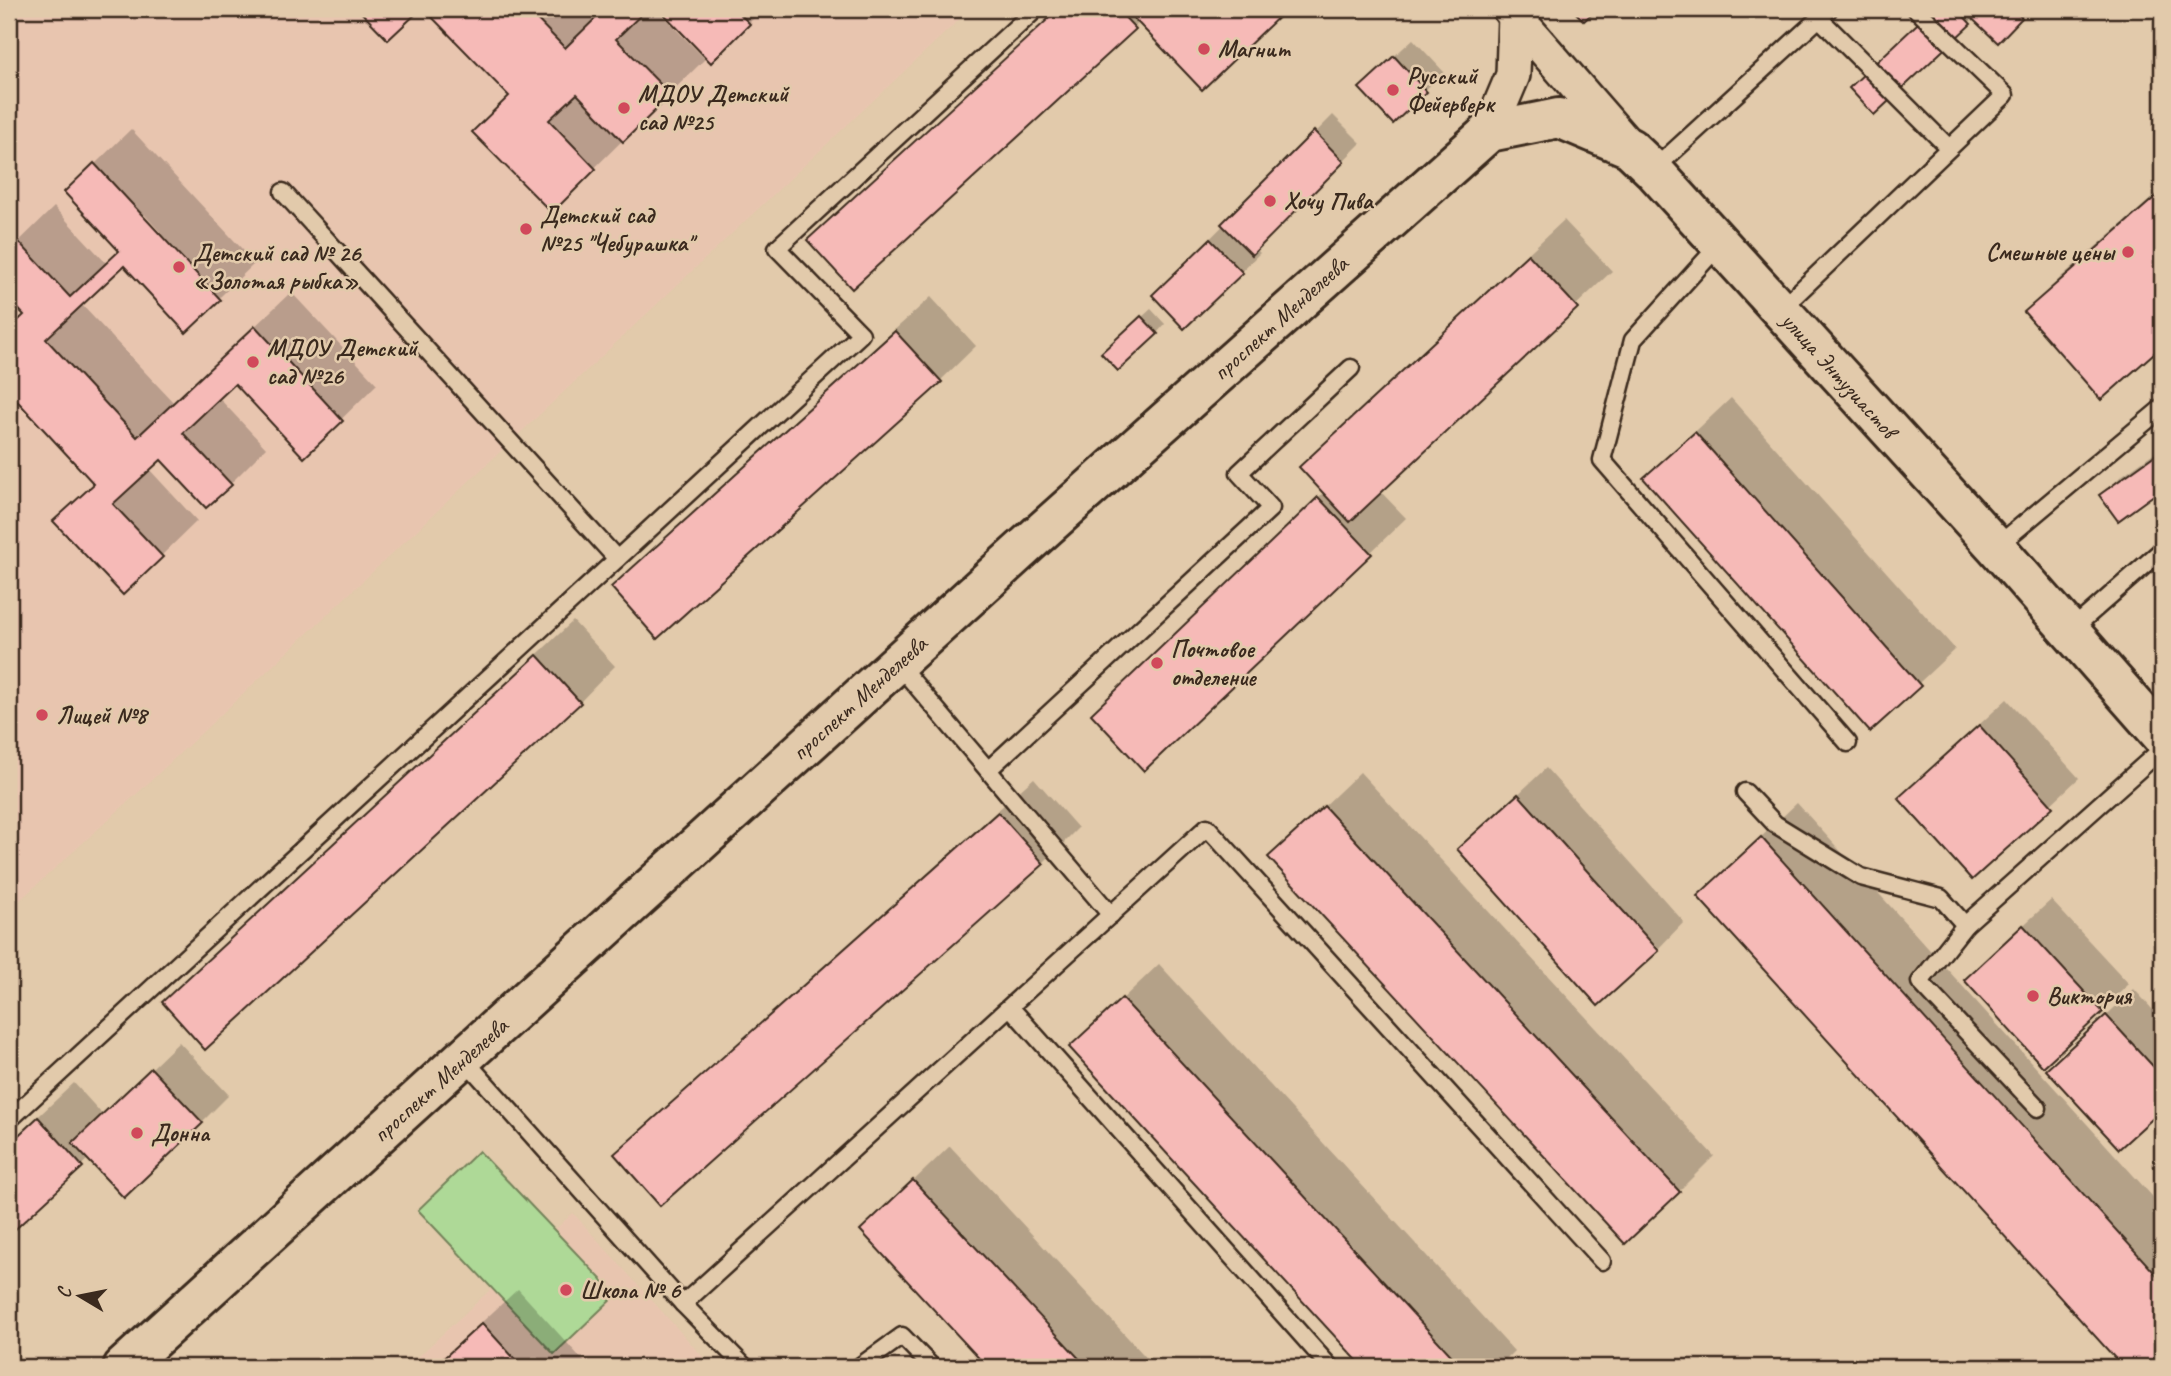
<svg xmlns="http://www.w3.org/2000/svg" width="2171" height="1376" font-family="Caveat,sans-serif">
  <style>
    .built { fill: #e8c5af }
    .green { fill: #aed997; stroke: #74825a; stroke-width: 2 }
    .shadow { fill: #0003; fill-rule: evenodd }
    .building { fill: #f6bab7; stroke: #3b2a1e; stroke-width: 2 }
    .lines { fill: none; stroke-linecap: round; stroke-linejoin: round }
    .lane-casing { stroke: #3b2a1e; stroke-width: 21 }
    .street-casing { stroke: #3b2a1e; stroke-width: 38 }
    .secondary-casing { stroke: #3b2a1e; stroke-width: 44 }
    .lane { stroke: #e2caab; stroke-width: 16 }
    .street { stroke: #e2caab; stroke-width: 33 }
    .secondary { stroke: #e2caab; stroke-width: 38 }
    .poi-dot { fill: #d1495b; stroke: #e2caab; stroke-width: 2.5 }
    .labels { text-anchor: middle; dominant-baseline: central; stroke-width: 5; stroke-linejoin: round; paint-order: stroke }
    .poi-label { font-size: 24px; font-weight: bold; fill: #3b2a1e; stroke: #e2caab; text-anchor: start }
    .street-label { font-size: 24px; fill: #3b2a1e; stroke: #e2caab }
  </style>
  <rect width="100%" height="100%" fill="#e2caab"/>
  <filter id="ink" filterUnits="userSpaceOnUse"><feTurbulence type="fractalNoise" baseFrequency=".0143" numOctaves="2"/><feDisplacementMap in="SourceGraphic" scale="14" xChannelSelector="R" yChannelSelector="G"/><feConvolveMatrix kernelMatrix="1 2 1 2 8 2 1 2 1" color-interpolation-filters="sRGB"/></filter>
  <g filter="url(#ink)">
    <g class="built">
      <path d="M9,9H958L964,15L142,789L9,910Z"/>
      <path d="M573,1213L712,1367H407Z"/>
    </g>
    <path class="green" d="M479,1151L616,1295L554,1354L418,1210Z"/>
    <g class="shadow">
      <path d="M427,9H597L602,14L607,9H656L705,59L552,210L511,96Z"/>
      <path d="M661,9H763L712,60Z"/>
      <path d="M1059,9H1285L1202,87L1140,22L853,286L810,240L845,204Z"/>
      <path d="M1935,9H2029L1998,41L1974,18L1874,113L1869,70Z"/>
      <path d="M1413,39L1444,72L1393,121L1379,70Z"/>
      <path d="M1333,115L1361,143L1256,249L1260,253L1184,327L1154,295Z"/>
      <path d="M131,129L255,263L186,330L125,263L81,304L174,403L291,292L377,384L304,456L235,382L218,397L266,448L230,484L161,458L149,469L197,521L161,556L56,522L95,482L9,389V317L15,324L25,314L9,296V251L54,207L106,263L120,250L66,192ZM144,214L162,234H157L141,216Z"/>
      <path d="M2162,189V344L2101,398L2026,313L2061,277Z"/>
      <path d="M1564,220L1612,271L1380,491L1406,518L1370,553L1093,714L1324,492L1337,432Z"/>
      <path d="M931,297L976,346L940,381L613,587L649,552Z"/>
      <path d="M1151,309L1165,324L1157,333L1112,344Z"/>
      <path d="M1731,398L1955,649L1870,729L1646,478Z"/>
      <path d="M2162,447V487L2118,519L2102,496L2120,477Z"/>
      <path d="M573,621L615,666L580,702L164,1003Z"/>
      <path d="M2007,699L2079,778L1972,878L1900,798Z"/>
      <path d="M1546,768L1684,922L1657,950L1460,849Z"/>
      <path d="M1360,772L1714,1156L1679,1191L1271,857Z"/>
      <path d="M1034,778L1078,828L1043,863L661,1204L617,1154L652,1119Z"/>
      <path d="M1797,803L2162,1207V1367H2125L1699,896Z"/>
      <path d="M2051,900L2129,984L2101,1011L1993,953Z"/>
      <path d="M1159,964L1514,1351L1498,1367H1366L1072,1047Z"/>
      <path d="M2134,989L2162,1020V1107L2119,1147L2049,1070Z"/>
      <path d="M179,1042L229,1095L202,1122L88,1159L9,1233V1144L74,1083L103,1115Z"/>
      <path d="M950,1146L1155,1367H990L862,1230Z"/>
      <path d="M518,1289L589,1367H433Z"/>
    </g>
    <g class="building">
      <path d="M358,9H421L388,40Z"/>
      <path d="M424,9H527L565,48L605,9H647L616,39L671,95L623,142L577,94L549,120L596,169L552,213L472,132L509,96Z"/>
      <path d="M659,9H735L750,24L711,63Z"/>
      <path d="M1059,9H1117L1136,29L852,289L807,240Z"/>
      <path d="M1125,9H1287L1202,90Z"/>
      <path d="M1572,9H1597L1584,21Z"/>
      <path d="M1933,9H1957L1971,24L1874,115L1849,88Z"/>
      <path d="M1962,9H2013L2022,18L1998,43Z"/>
      <path d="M1394,56L1427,92L1393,124L1359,88Z"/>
      <path d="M1314,131L1344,162L1252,255L1221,224Z"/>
      <path d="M94,163L221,300L186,333L124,266L46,339L137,437L255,326L343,421L304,458L235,384L183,433L232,485L206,508L161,460L113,504L163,557L123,595L53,521L94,484L9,392V329L24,315L9,299V250L18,241L70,297L119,251L64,192Z"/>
      <path d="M2162,191V346L2101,400L2024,312Z"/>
      <path d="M1210,239L1243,273L1184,329L1152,295Z"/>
      <path d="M1528,254L1578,308L1350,522L1299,467Z"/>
      <path d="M1141,316L1158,334L1118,371L1101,353Z"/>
      <path d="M895,331L942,382L657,639L611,587Z"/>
      <path d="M1695,432L1921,686L1870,732L1643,478Z"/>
      <path d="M2162,450V489L2118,521L2099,495Z"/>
      <path d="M1318,497L1372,554L1144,771L1091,714Z"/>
      <path d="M537,655L581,703L205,1050L162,1002Z"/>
      <path d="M1979,725L2053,807L1972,880L1898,798Z"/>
      <path d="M1518,794L1659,951L1598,1006L1457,849Z"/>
      <path d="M1324,806L1680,1192L1625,1244L1268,857Z"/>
      <path d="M998,812L1044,864L660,1206L614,1154Z"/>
      <path d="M1761,837L2162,1281V1367H2123L1697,896Z"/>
      <path d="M2023,925L2103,1012L2043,1067L1964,980Z"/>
      <path d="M1122,998L1462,1367H1363L1069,1047Z"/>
      <path d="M2106,1015L2162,1076V1110L2119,1149L2046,1070Z"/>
      <path d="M151,1068L203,1123L124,1198L72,1143Z"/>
      <path d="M38,1117L83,1167L9,1235V1144Z"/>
      <path d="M913,1180L1087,1367H987L860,1230Z"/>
      <path d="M482,1323L522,1367H434Z"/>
    </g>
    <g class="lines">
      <defs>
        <g id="lane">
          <path d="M1819,18L1949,148"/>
          <path d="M1653,170L1829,9"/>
          <path d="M283,192L617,559"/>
          <path d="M1720,244L1633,340L1602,460L1848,743"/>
          <path d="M1780,310L2005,95L1916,9"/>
          <path d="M1996,547L2162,408"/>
          <path d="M2070,631L2162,550"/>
          <path d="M897,663L1111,915"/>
          <path d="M988,770L1271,508L1239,473L1351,368"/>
          <path d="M1745,792L1775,824L1861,877L1941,898L1965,925L1920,982L2038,1108"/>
          <path d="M1965,925L2162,749"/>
          <path d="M1010,1007L1330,1367"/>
          <path d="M463,1058L683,1304L1207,827L1602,1261"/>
          <path d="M9,1120L861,334L777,248L1036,9"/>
          <path d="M683,1304L745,1367"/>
          <path d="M859,1367L902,1336L932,1367"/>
        </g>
        <g id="street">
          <path d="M1509,9L1630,148"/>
          <path d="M1489,132L1513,75L1515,15"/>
        </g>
        <path id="secondary" d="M123,1367L1040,533L1489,132L1559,118L1630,148L1653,170L1996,547L2162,736"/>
      </defs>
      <use href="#lane" class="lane-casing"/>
      <use href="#street" class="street-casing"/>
      <use href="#secondary" class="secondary-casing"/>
      <use href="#lane" class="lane"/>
      <use href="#street" class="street"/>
      <use href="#secondary" class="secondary"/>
    </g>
  </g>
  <g class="poi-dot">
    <circle cx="1204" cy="49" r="7"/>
    <circle cx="1393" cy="90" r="7"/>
    <circle cx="624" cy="108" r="7"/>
    <circle cx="1270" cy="201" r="7"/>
    <circle cx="526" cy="229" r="7"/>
    <circle cx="2128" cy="252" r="7"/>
    <circle cx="179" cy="267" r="7"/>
    <circle cx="253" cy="362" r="7"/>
    <circle cx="1157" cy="663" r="7"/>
    <circle cx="42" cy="715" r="7"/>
    <circle cx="2033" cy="996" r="7"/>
    <circle cx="137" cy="1133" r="7"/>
    <circle cx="566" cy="1290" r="7"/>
  </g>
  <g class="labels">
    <g class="poi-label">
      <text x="1218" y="49">Магнит</text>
      <text x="1407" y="76">Русский<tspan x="1407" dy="28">Фейерверк</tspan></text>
      <text x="638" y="94">МДОУ Детский<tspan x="638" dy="28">сад №25</tspan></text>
      <text x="1284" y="201">Хочу Пива</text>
      <text x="540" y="215">Детский сад<tspan x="540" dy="28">№25 "Чебурашка"</tspan></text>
      <text x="2114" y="252" text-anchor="end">Смешные цены</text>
      <text x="193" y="253">Детский сад № 26<tspan x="193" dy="28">«Золотая рыбка»</tspan></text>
      <text x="267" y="348">МДОУ Детский<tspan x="267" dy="28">сад №26</tspan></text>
      <text x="1171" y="649">Почтовое<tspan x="1171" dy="28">отделение</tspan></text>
      <text x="56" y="715">Лицей №8</text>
      <text x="2047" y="996">Виктория</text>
      <text x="151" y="1133">Донна</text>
      <text x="580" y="1290">Школа № 6</text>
    </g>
    <g class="street-label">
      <text transform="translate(1280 318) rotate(-42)">проспект Менделеева</text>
      <text transform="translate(1839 375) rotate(48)">улица Энтузиастов</text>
      <text transform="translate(859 698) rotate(-42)">проспект Менделеева</text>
      <text transform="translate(440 1080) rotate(-42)">проспект Менделеева</text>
    </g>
  </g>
  <rect width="2171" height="1376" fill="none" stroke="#e2caab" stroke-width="35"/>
  <rect x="18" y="18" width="2136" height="1341" fill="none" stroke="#3b2a1e" stroke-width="2.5" filter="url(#ink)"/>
  <g transform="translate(80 1296) rotate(280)" stroke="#e2caab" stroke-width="5" paint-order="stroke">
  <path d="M0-5L12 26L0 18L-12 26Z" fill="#3b2a1e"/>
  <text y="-10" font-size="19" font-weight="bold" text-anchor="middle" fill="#3b2a1e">С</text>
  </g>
</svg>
